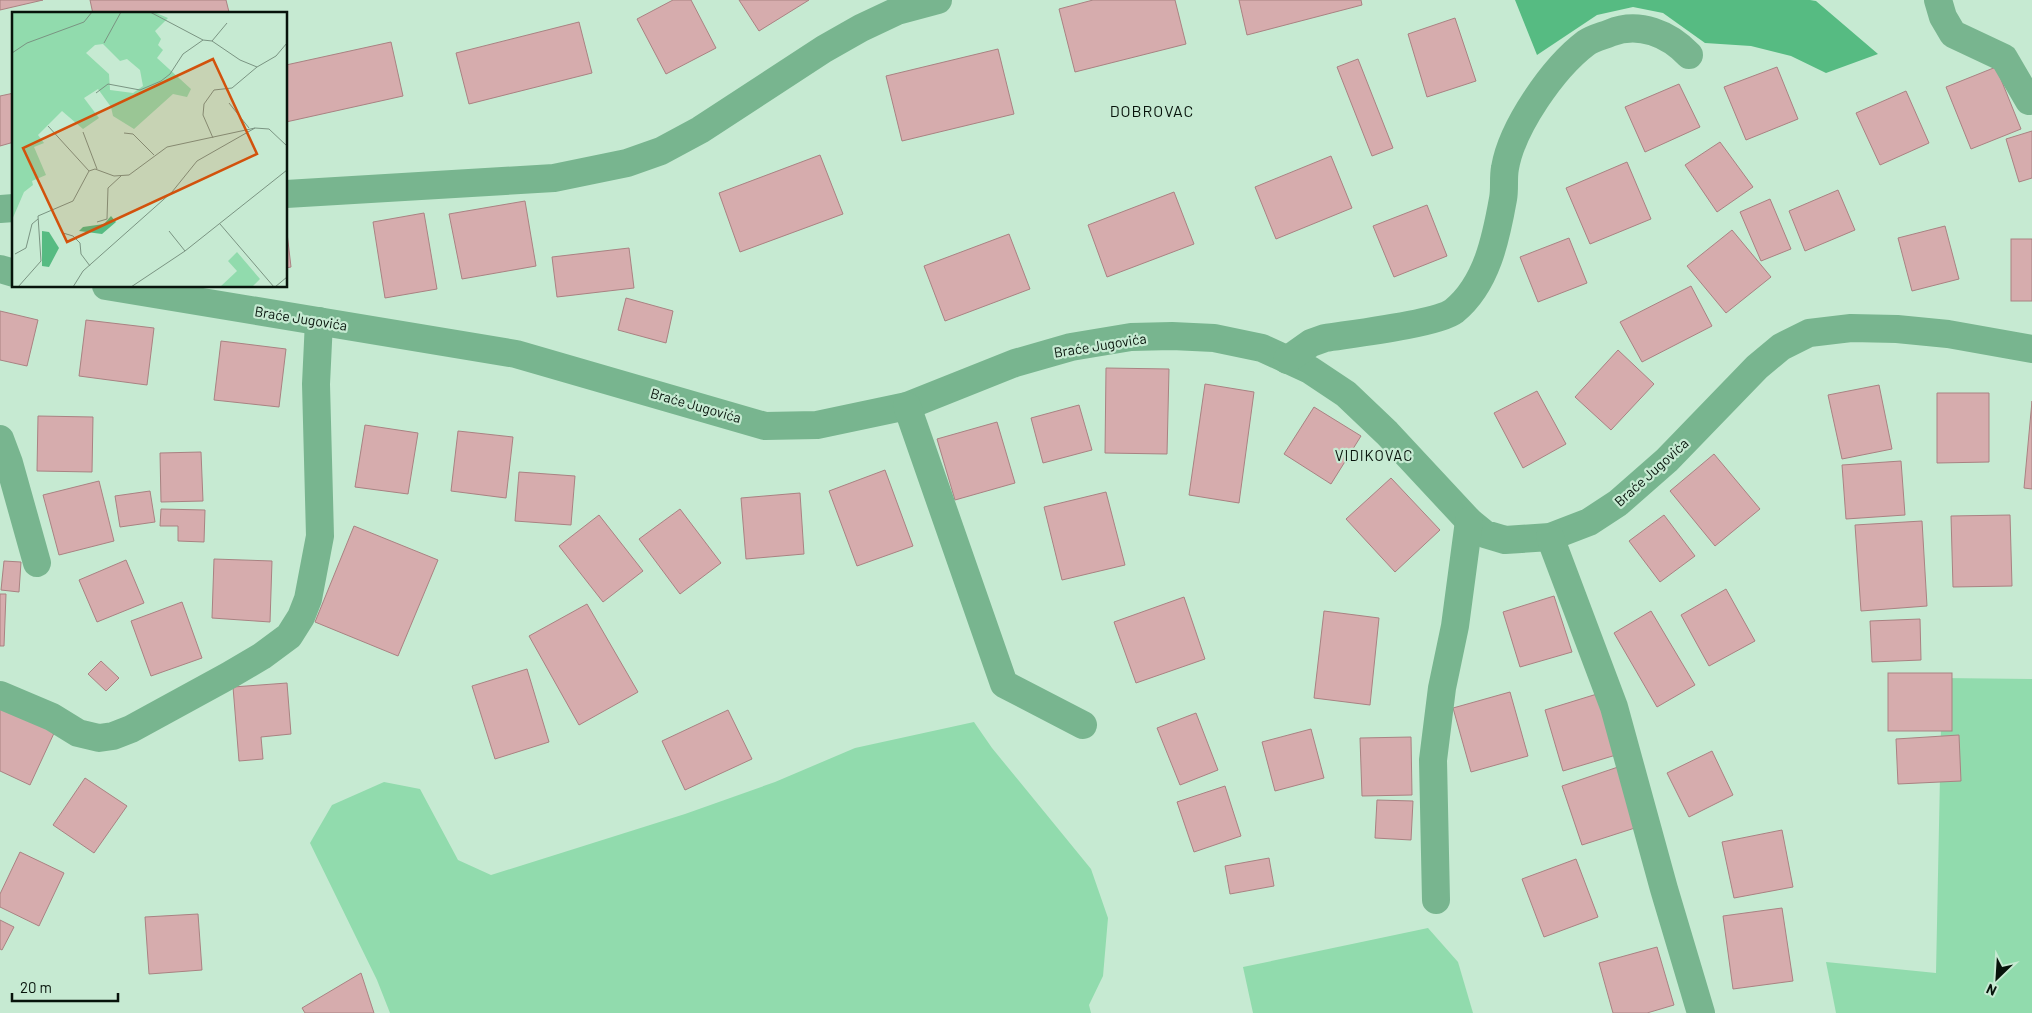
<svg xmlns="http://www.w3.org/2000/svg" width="2032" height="1013" font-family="Barlow,sans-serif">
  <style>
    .green { fill: #91dbad }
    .forest { fill: #56bb82 }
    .building { fill: #d6acad; stroke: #a98282 }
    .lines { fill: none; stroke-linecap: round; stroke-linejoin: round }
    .minor { stroke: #78b58f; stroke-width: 28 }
    .labels { text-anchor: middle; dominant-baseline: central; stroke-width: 4.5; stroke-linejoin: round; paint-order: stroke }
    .street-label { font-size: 14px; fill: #07130b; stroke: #c6ead2 }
    .neighbourhood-label { font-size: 15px; letter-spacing: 1px; fill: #07130b; stroke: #c6ead2 }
    .quarter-label { font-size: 16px; letter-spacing: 1px; fill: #07130b; stroke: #c6ead2 }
    .inset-road { fill: none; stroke: #7a9482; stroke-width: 1 }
    .view { fill: #d2520c; fill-opacity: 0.15; stroke: #d2520c; stroke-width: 2.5 }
    .inset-edge { fill: none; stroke: #07130b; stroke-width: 2.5 }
  </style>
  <rect width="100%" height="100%" fill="#c6ead2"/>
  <g class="green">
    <path d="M1942,678L2032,679V1013H1836L1826,962L1936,973Z"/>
    <path d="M974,722L992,748L1091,869L1108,918L1103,976L1089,1005L1091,1013H390L377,980L310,843L332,805L384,782L420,789L458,860L491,875L685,814L775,782L855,748Z"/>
    <path d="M1428,928L1458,962L1473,1013H1253L1243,967Z"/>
  </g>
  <path class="forest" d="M1515,0H1810L1816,1L1878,54L1826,73L1791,56L1751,46L1705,43L1663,13L1633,7L1597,15L1537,55Z"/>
  <g class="building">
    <path d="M0,0H43L0,10Z"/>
    <path d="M90,0H226L229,12L93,14Z"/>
    <path d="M673,0H691L716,48L666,74L637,19Z"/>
    <path d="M739,0H809L759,31Z"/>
    <path d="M1093,0H1175L1186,44L1075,72L1059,9Z"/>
    <path d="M1239,0H1361L1362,5L1247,35Z"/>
    <path d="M1455,18L1476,81L1427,97L1408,34Z"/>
    <path d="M579,22L592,73L469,104L456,53Z"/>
    <path d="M391,42L403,96L286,122V65Z"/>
    <path d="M998,49L1014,114L902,141L886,76Z"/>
    <path d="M1358,59L1393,148L1372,156L1337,67Z"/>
    <path d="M1777,67L1798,119L1746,140L1724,87Z"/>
    <path d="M1996,67L2021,129L1971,149L1946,87Z"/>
    <path d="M1679,84L1700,127L1645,152L1625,107Z"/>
    <path d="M1906,91L1929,143L1880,165L1856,113Z"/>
    <path d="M14,93V142L0,146V96Z"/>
    <path d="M2032,131V178L2019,182L2006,139Z"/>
    <path d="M1720,142L1753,187L1717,212L1685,165Z"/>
    <path d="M820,155L843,214L740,252L719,193Z"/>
    <path d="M1331,156L1352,208L1276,239L1255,187Z"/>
    <path d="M1627,162L1651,219L1590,244L1566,188Z"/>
    <path d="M1838,190L1855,230L1805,251L1789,211Z"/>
    <path d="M1174,192L1194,244L1107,277L1088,225Z"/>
    <path d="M1770,199L1791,249L1761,261L1740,212Z"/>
    <path d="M525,201L536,266L462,279L449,214Z"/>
    <path d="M1427,205L1447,256L1394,277L1373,226Z"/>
    <path d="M424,213L437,289L385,298L373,222Z"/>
    <path d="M286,224L291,267L286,268Z"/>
    <path d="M1945,226L1959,279L1912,291L1898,238Z"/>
    <path d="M1732,230L1771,277L1726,313L1687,266Z"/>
    <path d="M1009,234L1030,289L945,321L924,266Z"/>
    <path d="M1569,238L1587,283L1538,302L1520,257Z"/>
    <rect x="2011" y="239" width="21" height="62"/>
    <path d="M629,248L634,288L557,297L552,257Z"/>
    <path d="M1691,286L1712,326L1642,362L1620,322Z"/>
    <path d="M626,298L673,311L666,343L618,330Z"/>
    <path d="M0,311L38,320L27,366L0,360Z"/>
    <path d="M86,320L154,328L147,385L79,376Z"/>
    <path d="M221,341L286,349L279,407L214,400Z"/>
    <path d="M1618,350L1654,384L1611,430L1575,397Z"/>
    <path d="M1106,368L1169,369L1167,454L1105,453Z"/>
    <path d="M1205,384L1254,392L1239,503L1189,495Z"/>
    <path d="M1879,385L1892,449L1842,459L1828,395Z"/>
    <path d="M1537,391L1566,444L1523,468L1494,413Z"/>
    <path d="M1937,393H1989V462L1937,463Z"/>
    <path d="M2032,401V489L2024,488Z"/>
    <path d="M1079,405L1092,450L1043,463L1031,418Z"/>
    <path d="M1314,407L1361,436L1331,484L1284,454Z"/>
    <path d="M38,416L93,417L92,472L37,471Z"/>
    <path d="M997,422L1015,483L955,500L937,439Z"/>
    <path d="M365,425L418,433L408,494L355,487Z"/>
    <path d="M458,431L513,437L506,498L451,491Z"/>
    <path d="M201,452L203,501L161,502L160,453Z"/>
    <path d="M1714,454L1760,509L1715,546L1670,491Z"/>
    <path d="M1901,461L1905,515L1846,519L1842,465Z"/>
    <path d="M885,470L913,546L857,566L829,491Z"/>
    <path d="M519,472L575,476L571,525L515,521Z"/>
    <path d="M1391,478L1440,530L1395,572L1346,519Z"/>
    <path d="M99,481L114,541L59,555L43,495Z"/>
    <path d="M150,491L155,522L120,527L115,496Z"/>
    <path d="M1106,492L1125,565L1062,580L1044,507Z"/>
    <path d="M800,493L804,554L746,559L741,498Z"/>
    <path d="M161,509L205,510L204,542L178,541V526H160Z"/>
    <path d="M680,509L721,563L680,594L639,539Z"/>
    <path d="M599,515L643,571L603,602L559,546Z"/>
    <path d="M1664,515L1695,556L1660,582L1629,541Z"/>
    <path d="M2010,515L2012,586L1953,587L1951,516Z"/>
    <path d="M1922,521L1927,606L1861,611L1855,525Z"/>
    <path d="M354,526L438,560L398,656L315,622Z"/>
    <path d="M214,559L272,561L270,622L212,618Z"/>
    <path d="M126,560L144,603L97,622L79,580Z"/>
    <path d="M4,561L21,562L19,592L1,590Z"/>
    <path d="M1726,589L1755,641L1709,666L1681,615Z"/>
    <path d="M0,594H6L4,646H0Z"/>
    <path d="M1554,596L1572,652L1520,667L1503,612Z"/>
    <path d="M1184,597L1205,659L1136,683L1114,622Z"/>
    <path d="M182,602L202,658L151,676L131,621Z"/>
    <path d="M587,604L638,692L579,725L529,636Z"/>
    <path d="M1324,611L1379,618L1370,705L1314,698Z"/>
    <path d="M1651,611L1695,685L1657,707L1614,633Z"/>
    <path d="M1920,619L1921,660L1872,662L1870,621Z"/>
    <path d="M101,661L119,678L106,691L88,674Z"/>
    <path d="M527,669L549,742L495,759L472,686Z"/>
    <rect x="1888" y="673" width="64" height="58"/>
    <path d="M287,683L291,734L261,737L263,759L239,761L233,687Z"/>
    <path d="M1510,692L1528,756L1471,772L1453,708Z"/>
    <path d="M1597,694L1616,755L1563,771L1545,710Z"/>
    <path d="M0,706L55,731L30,785L0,771Z"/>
    <path d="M728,710L752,759L685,790L662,741Z"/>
    <path d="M1196,713L1218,770L1180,785L1157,728Z"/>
    <path d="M1311,729L1324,778L1275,791L1262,742Z"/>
    <path d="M1959,735L1961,781L1898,784L1896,739Z"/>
    <path d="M1411,737L1412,795L1362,796L1360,738Z"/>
    <path d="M1712,751L1733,795L1689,817L1667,773Z"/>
    <path d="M1618,767L1638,827L1582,845L1562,786Z"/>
    <path d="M85,778L127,806L94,853L53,825Z"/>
    <path d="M1225,786L1241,836L1194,852L1177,802Z"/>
    <path d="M1377,800L1413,801L1411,840L1375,838Z"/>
    <path d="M1782,830L1793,887L1734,898L1722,842Z"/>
    <path d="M20,852L64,873L39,926L0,907V894Z"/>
    <path d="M1269,858L1274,886L1230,894L1225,866Z"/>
    <path d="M1576,859L1598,917L1544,937L1522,879Z"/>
    <path d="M1782,908L1793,981L1733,989L1723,916Z"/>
    <path d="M198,914L202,970L149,974L145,917Z"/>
    <path d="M0,920L14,927L2,950L0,949Z"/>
    <path d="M1657,947L1674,1005L1647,1013H1613L1599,963Z"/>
    <path d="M361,973L374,1013H305L302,1008Z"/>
  </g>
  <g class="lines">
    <g class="minor">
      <path d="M1938,0L1943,17L1953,34L2004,58L2029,101"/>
      <path d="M286,194L554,178L627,163L661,151L700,130L824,49L861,28L897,11L938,0"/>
      <path d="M0,209L14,208"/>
      <path d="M0,269L14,273"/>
      <path d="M106,286L516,354L765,426L817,425L907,406L1015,363L1071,347L1131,337L1172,336L1214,338L1262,348L1310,370L1346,394L1387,433L1469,521L1485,534L1505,540L1550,537L1589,522L1618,503L1667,460L1757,367L1781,347L1809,333L1851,328L1897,329L1948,334L2032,349"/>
      <path d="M1287,360L1311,343L1325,338C1350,334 1437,324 1454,311C1487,284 1496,238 1503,199C1505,189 1503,178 1505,168C1512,127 1553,68 1586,43C1593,38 1603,36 1610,33C1639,21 1669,34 1689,55"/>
      <path d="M907,406L1004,684L1083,725"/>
      <path d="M0,439L9,463L37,563"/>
      <path d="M1550,537L1614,707L1664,889L1701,1013"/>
      <path d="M0,695L52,717L78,733L99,738L113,736L131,729L228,676L262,656L289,636L301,617L308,599L320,536L316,384L319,321"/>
      <path d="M1436,900L1433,760L1442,688L1455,626L1469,521"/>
    </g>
  </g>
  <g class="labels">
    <g class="street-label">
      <text transform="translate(301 318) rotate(9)">Braće Jugovića</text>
      <text transform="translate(1100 345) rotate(-9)">Braće Jugovića</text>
      <text transform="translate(696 405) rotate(16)">Braće Jugovića</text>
      <text transform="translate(1651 472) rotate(-42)">Braće Jugovića</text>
    </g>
    <g class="neighbourhood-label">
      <text x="1374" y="455">VIDIKOVAC</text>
    </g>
    <g class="quarter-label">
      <text x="1152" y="110">DOBROVAC</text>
    </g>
  </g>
  <g transform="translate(12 12)">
    <rect width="275" height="275" fill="#c6ead2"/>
    <path d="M0,0H142L156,6L143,19L149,27L146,33L151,38L145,46L179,77L175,85L161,82L122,117L101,104L99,95L86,77L72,86L87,106L71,117L50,99L26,123L32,131L22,135L34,163L20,169L21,173L12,180L0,208ZM91,32L108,49L115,47L128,58L131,74L121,81L98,78L97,62L74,41L83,33ZM225,240L248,267L240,275H208L225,259L216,249Z" fill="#91dbad" fill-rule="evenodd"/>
    <path d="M99,204L104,210L90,222L67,219L71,215L92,212ZM30,219L37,220L47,236L37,255L30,254Z" fill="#56bb82"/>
    <path class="inset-road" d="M138,0L191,28L200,29L228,48L245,55L264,44L275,31M200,29L215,11M92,31L109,0M0,41L15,31L72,10L80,0M84,81L96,72L128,78L149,69L158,62L171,42L191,28M217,91L237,116M36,114L77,159M71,120L85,157M112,121L121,122L142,143M201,126L191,103L192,92L202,78L220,76L245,55M85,210L95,207L96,176L109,164M208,212L262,275M157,219L173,239M51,221L61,224L68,231L69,242L78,254M3,242L14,236L20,212L26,207M6,275L29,249L26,204L61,189L77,159L83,157L102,164L117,163L155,135L243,116M61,275L71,259L160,180L185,149L243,116L257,117L275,134M119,275L173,239L275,158M263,275L275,265"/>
    <path class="view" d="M201,47L245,142L55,230L11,136Z"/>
    <rect width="275" height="275" class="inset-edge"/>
  </g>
  <g transform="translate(1997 978) rotate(205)" stroke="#c6ead2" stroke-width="4" paint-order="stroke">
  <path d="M0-4L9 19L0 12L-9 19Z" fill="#07130b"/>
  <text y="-8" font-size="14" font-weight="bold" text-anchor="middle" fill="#07130b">N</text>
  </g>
  <path d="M12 993v8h106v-8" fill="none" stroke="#07130b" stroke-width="2.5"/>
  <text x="20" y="993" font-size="15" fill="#07130b" stroke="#c6ead2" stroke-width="4" paint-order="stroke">20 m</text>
</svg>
